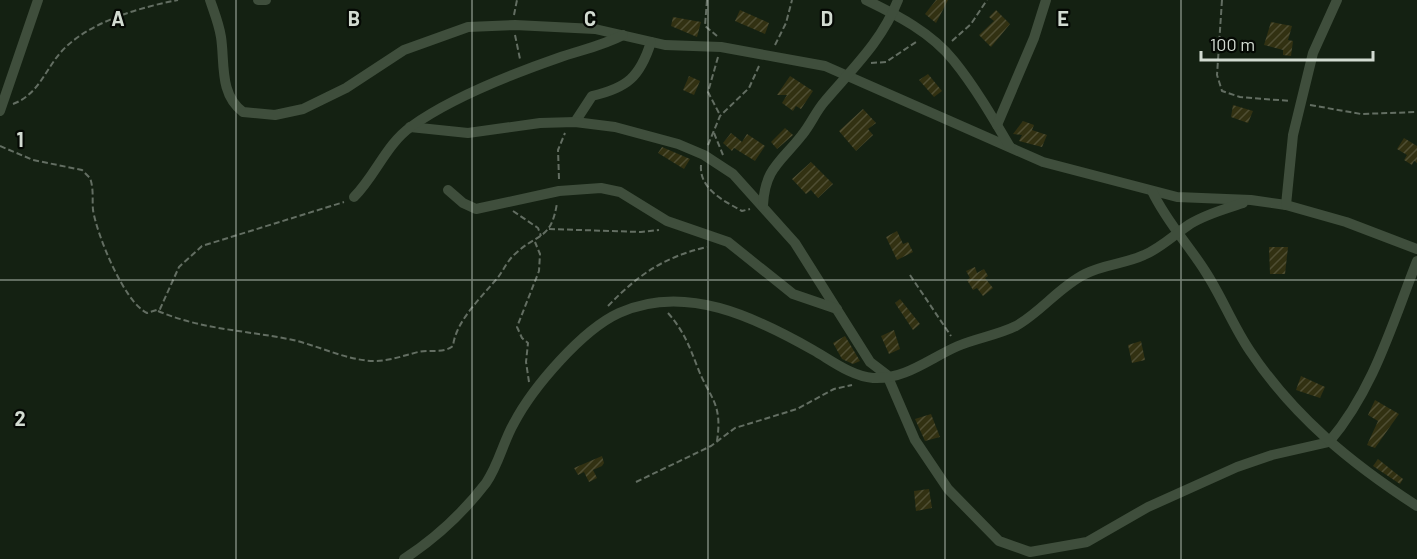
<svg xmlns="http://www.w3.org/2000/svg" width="1417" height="559" font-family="Barlow,sans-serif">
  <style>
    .building { fill: url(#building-hatch) }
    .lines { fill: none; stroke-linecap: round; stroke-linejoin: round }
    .path { stroke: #636e62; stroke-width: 2; stroke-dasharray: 6 3; stroke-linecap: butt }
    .minor { stroke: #3f4e3c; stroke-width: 10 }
    .grid { fill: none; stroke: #d2dbd1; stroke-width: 1.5; stroke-opacity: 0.55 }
    .grid-label { font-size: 20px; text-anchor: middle; font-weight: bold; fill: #d2dbd1; stroke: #050904; stroke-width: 4.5; stroke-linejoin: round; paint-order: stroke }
  </style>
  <defs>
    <pattern id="building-hatch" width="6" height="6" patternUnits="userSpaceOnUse" patternTransform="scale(1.5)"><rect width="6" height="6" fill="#323112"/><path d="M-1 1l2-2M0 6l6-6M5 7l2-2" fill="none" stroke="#4f4e33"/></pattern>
  </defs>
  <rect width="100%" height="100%" fill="#142112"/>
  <g class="building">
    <path d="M936,0H948L936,23L925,14Z"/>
    <path d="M740,10L769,23L765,34L735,21Z"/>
    <path d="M996,10L1010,24L991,47L979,35L994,21L989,17Z"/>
    <path d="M673,17L701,22L697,37L671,26Z"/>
    <path d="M1271,22L1292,26L1288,40L1293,41L1291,56L1283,55V50L1264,45Z"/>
    <path d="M928,74L942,91L934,97L919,80Z"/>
    <path d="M689,76L700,81L694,95L683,90Z"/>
    <path d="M790,76L813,91L801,109L796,106L793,111L782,103L787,95H777Z"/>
    <path d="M1233,105L1253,111L1248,123L1231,117Z"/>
    <path d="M863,109L876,123L868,129L873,135L856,151L839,131Z"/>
    <path d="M1023,121L1034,125L1032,130L1047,135L1042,147L1019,141L1022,135L1013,134Z"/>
    <path d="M785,128L793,135L777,149L771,142Z"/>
    <path d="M731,133L742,142L747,134L765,146L755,161L734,148L732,151L723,143Z"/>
    <path d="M1404,138L1417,146V163L1414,161L1412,165L1404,160L1407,155L1397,149Z"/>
    <path d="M662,147L690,159L684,169L658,153Z"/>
    <path d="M811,162L833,184L818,198L811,190L806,194L792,179Z"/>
    <path d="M897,231L903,244L908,242L913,252L897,260L886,237Z"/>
    <path d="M1269,247H1288L1285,274H1270Z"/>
    <path d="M975,267L977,273L984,269L988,276L985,278L993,288L983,296L977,288L973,290L967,280L970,278L966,271Z"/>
    <path d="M900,299L920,324L913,330L895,303Z"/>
    <path d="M894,330L900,349L889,354L881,336Z"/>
    <path d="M845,336L860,361L853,364L842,359L833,343Z"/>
    <path d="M1141,341L1145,360L1132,363L1128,345Z"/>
    <path d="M1301,376L1325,387L1320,398L1296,390Z"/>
    <path d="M1375,400L1399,414L1375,448L1367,445L1378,421L1368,415Z"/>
    <path d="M931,414L940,437L925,441L915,419Z"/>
    <path d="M602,456L604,463L602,466L593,470L597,478L589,482L584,472L578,475L574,468Z"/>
    <path d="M1378,459L1403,479L1400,484L1373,466Z"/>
    <path d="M929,489L932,508L916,511L914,491Z"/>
  </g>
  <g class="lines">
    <g class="path">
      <path d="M707,0L705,26L717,36"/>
      <path d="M1222,0L1217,75L1222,91L1240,97L1290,101"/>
      <path d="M514,15L517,0"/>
      <path d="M515,35L520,59"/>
      <path d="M952,41L971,24L987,0"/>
      <path d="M775,45L786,23L792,0"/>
      <path d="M718,57L708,92L720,115"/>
      <path d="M871,63L886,62L916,42"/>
      <path d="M13,104C42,93 46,64 68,45C96,20 142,7 178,0"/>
      <path d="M1310,105L1361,114L1417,112"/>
      <path d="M714,133L723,155"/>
      <path d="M708,145L720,116L749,88L759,66"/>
      <path d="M0,146L33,160L82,170L90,178C94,189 92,199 93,210C97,235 124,302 147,313L160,309L179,267L202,246L344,202"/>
      <path d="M701,165C699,189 724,201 742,211L750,209"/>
      <path d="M559,179L558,150L565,133"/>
      <path d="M513,211L538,228L541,236"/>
      <path d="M549,229L641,232L659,230"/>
      <path d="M910,275L951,336"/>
      <path d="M608,306C639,274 664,257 707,247"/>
      <path d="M158,311C203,330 245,330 293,340C319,346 346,360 373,361C390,361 402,356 418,352C430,349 443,354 453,346C456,320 483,296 499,276C504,269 508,260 515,254C538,232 551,241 557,203"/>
      <path d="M668,313C683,330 689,345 697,366C709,398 723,402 717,441"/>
      <path d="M529,382L526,362L528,343L522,338L517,327L539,271L540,254L535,242"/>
      <path d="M636,482L711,446L735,428L797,409L834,389L852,385"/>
    </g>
    <g class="minor">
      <path d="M210,0C214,12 219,24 221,37C225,63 219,94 243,112L275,115L303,109L346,88L404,50L468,27L515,25L595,29L665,45L721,47L825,66L1043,162L1177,197L1251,200L1286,205L1346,222L1417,249"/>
      <path d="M258,0H266"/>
      <path d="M866,0C897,15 932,33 954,61C975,87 993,118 1010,147"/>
      <path d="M0,111L38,0"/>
      <path d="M575,122L592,96C627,88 640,77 651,42"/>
      <path d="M997,125L1034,38L1046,0"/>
      <path d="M410,127L468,133L540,123L575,122L615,127L678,144L704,155L733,174L795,243L870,362L887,375L915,440L948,489L999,541L1030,552L1087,542L1148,507L1237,467L1272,455L1329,442C1374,389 1392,324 1417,261"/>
      <path d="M448,190L463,203L476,209L559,191L601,188L620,192L667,221L728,242L793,294L837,309"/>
      <path d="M1152,191C1166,221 1188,244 1205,271C1222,297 1233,326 1250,351C1294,417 1352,464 1417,506"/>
      <path d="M354,197C376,175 386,144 412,126C451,98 512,74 558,58C581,50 602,46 623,35"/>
      <path d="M763,205C765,168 781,162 802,135C811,124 816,111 825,101C853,68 882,41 898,0"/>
      <path d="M1286,205L1293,135L1313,53L1337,0"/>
      <path d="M404,559C436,538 463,513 486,483C499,464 503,442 514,423C533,387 582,330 619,313C685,283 755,317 813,350C831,360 851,376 873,378C905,380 930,358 958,346C977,338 998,335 1016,326C1041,312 1059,287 1085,274C1104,264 1125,264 1144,255C1161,248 1175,234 1190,224C1206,214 1225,209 1243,203"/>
    </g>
  </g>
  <path class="grid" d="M236,0V559M472,0V559M708,0V559M945,0V559M1181,0V559M0,280H1417"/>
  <g class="grid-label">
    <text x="118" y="26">A</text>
    <text x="354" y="26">B</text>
    <text x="590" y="26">C</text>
    <text x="827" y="26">D</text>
    <text x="1063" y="26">E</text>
    <text x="20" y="147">1</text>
    <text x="20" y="426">2</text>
  </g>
  <path d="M1201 51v9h172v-9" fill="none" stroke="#d2dbd1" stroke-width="3"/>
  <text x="1210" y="51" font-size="18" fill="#d2dbd1" stroke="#050904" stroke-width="4.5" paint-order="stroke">100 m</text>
</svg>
